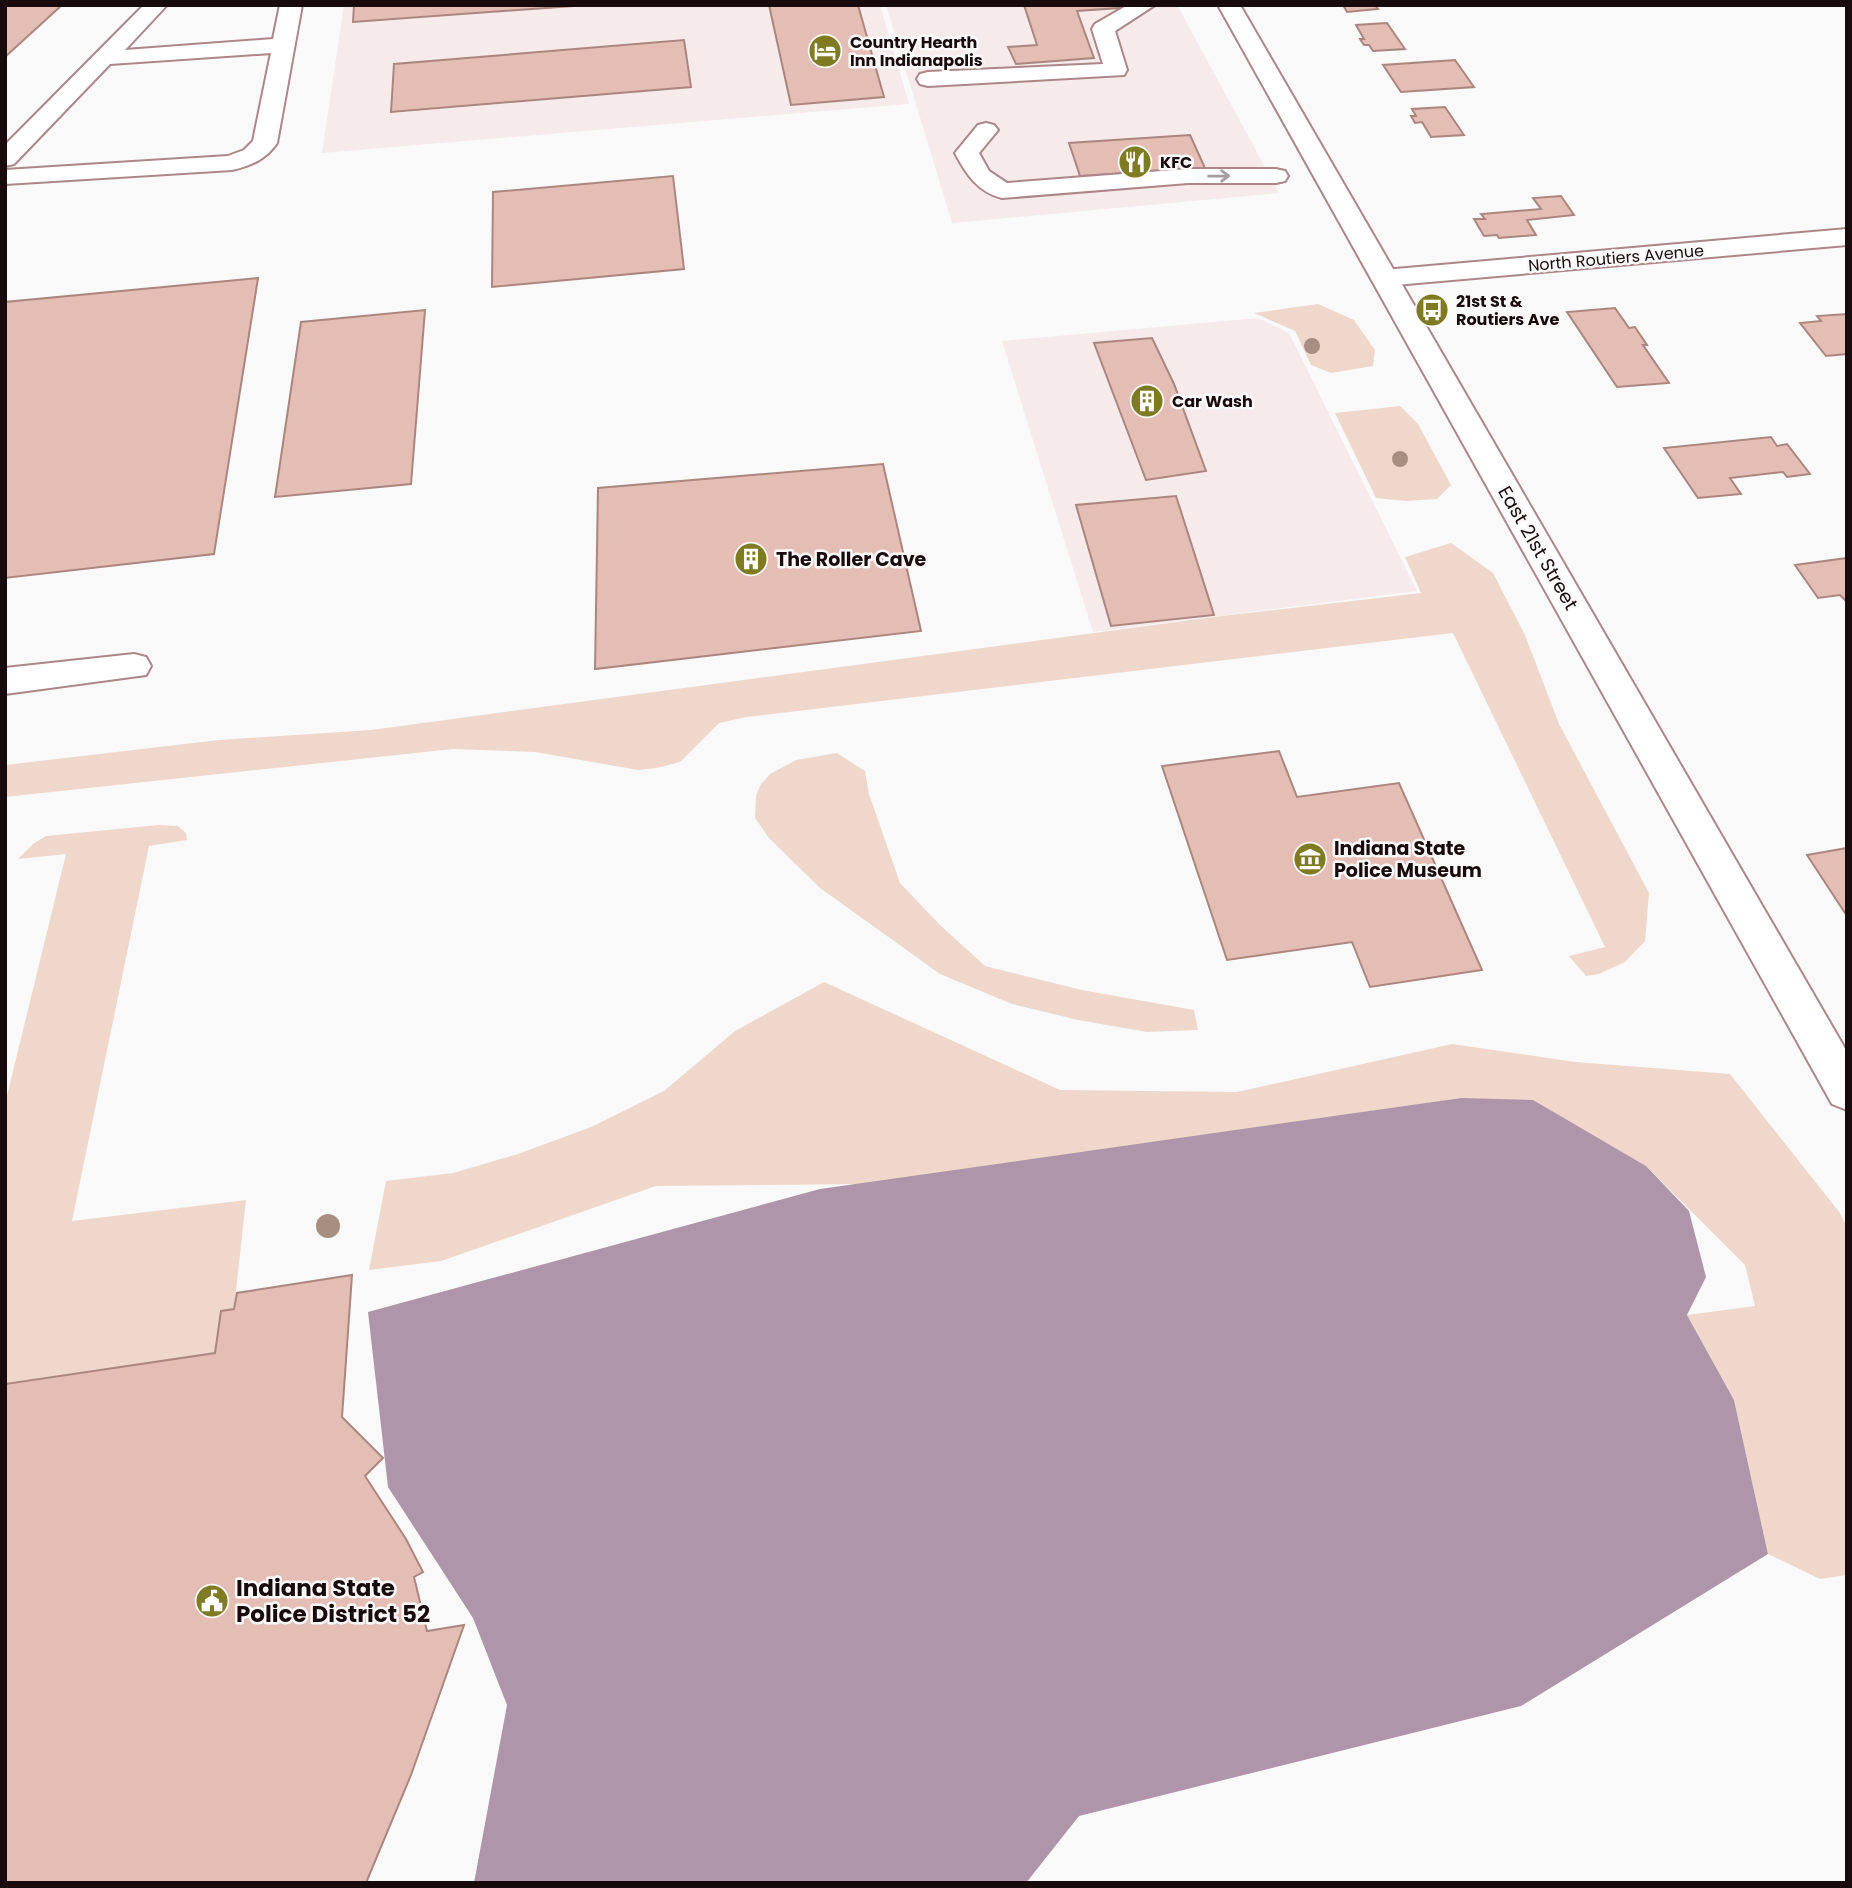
<svg xmlns="http://www.w3.org/2000/svg" width="1852" height="1888" font-family="Poppins,sans-serif">
  <style>
    .built { fill: #f6eaeb }
    .green { fill: #efd8cb }
    .water { fill: #af95a9 }
    .building { fill: #e4bdb5; stroke: #ab867f; stroke-width: 2 }
    .lines { fill: none; stroke-linecap: round; stroke-linejoin: round }
    .minor-casing { stroke: #ac8689; stroke-width: 4 }
    .major-casing { stroke: #ac8689; stroke-width: 4 }
    .minor { fill: #fff; fill-rule: evenodd }
    .major { fill: #fff; fill-rule: evenodd }
    .tree { fill: #a68f81 }
    .oneway { stroke: #a39d9e }
    .labels { text-anchor: middle; dominant-baseline: central; stroke-width: 5; stroke-linejoin: round; paint-order: stroke }
    .far-poi-label { font-size: 16px; font-weight: bold; fill: #190b0d; stroke: #f9f9f9; text-anchor: start }
    .far-street-label { font-size: 16px; fill: #190b0d; stroke: #f9f9f9 }
    .street-label { font-size: 19px; fill: #190b0d; stroke: #f9f9f9 }
    .poi-label { font-size: 19px; font-weight: bold; fill: #190b0d; stroke: #f9f9f9; text-anchor: start }
    .near-poi-label { font-size: 23px; font-weight: bold; fill: #190b0d; stroke: #f9f9f9; text-anchor: start }
  </style>
  <rect width="100%" height="100%" fill="#f9f9f9"/>
  <g class="built">
    <path d="M344,5H880L909,104L322,153Z"/>
    <path d="M886,5H1177L1279,193L952,223Z"/>
    <path d="M1258,318L1289,333L1417,591L1093,632L1002,341Z"/>
  </g>
  <g class="green">
    <path d="M1318,304L1354,320L1375,350L1373,366L1331,373L1311,365L1295,331L1254,313Z"/>
    <path d="M1400,406L1418,424L1451,485L1437,499L1406,501L1376,498L1335,413Z"/>
    <path d="M1451,543L1493,573L1525,635L1559,724L1649,893L1645,941L1625,962L1599,974L1586,976L1569,956L1605,947L1453,633L747,717L719,723L680,762L657,768L638,770L535,752L453,749L5,797V765L219,740L371,730L1213,617L1421,593L1405,557Z"/>
    <path d="M837,753L865,771L869,794L900,883L940,925L985,966L1082,990L1194,1010L1198,1030L1147,1032L1078,1020L1012,1004L940,974L820,888L769,838L755,818L756,795L761,784L770,774L796,760Z"/>
    <path d="M158,825L178,826L186,833L187,840L149,846L72,1221L246,1200L234,1309L221,1311L215,1353L5,1384V1104L66,854L18,859L33,844L46,836Z"/>
    <path d="M824,982L1060,1090L1237,1092L1452,1044L1576,1062L1730,1074L1840,1213L1847,1227V1575L1820,1579L1768,1554L1734,1400L1687,1315L1755,1306L1745,1265L1646,1166L1594,1136L1461,1098L866,1184L656,1186L441,1261L369,1270L386,1181L453,1173L518,1154L591,1127L664,1091L735,1031Z"/>
  </g>
  <path class="water" d="M1461,1098L1533,1100L1646,1166L1689,1211L1706,1277L1687,1315L1734,1400L1768,1554L1521,1706L1079,1816L1026,1883H474L507,1705L473,1618L388,1487L368,1312L820,1189Z"/>
  <g class="building">
    <path d="M5,5H62L5,57Z"/>
    <path d="M354,5H573V6L353,22Z"/>
    <path d="M769,5H858L884,97L791,105Z"/>
    <path d="M1024,5H1118L1119,8L1077,11L1094,58L1016,64L1008,47L1037,45Z"/>
    <path d="M1343,5H1375L1378,9L1347,12Z"/>
    <path d="M1387,23L1405,49L1373,51L1369,45H1364L1360,39H1364L1356,25Z"/>
    <path d="M684,40L691,87L391,112L394,64Z"/>
    <path d="M1455,60L1474,87L1401,92L1383,65Z"/>
    <path d="M1445,107L1464,135L1431,137L1422,122L1415,123L1411,116H1416L1412,109Z"/>
    <path d="M1190,135L1205,168L1080,176L1069,143Z"/>
    <path d="M673,176L684,269L492,287L493,192Z"/>
    <path d="M1561,196L1574,215L1527,220L1536,235L1499,238L1497,235L1484,236L1474,219H1485L1481,214L1541,209L1533,198Z"/>
    <path d="M258,278L214,554L5,578V302Z"/>
    <path d="M1615,308L1629,328L1635,327L1647,345H1643L1669,383L1617,387L1567,312Z"/>
    <path d="M425,310L411,484L275,497L301,322Z"/>
    <path d="M1847,314V354L1826,356L1800,323L1821,321L1817,316Z"/>
    <path d="M1152,338L1174,384L1206,471L1146,480L1094,343Z"/>
    <path d="M1771,437L1777,446L1787,444L1810,474L1787,477L1783,472L1730,478L1741,494L1698,498L1664,448Z"/>
    <path d="M883,464L921,631L595,669L598,488Z"/>
    <path d="M1176,496L1214,615L1111,626L1076,505Z"/>
    <path d="M1847,558V602L1840,595L1818,598L1795,565Z"/>
    <path d="M1279,751L1297,797L1399,783L1482,970L1370,987L1352,942L1227,960L1162,766Z"/>
    <path d="M1847,848V913H1845L1807,855Z"/>
    <path d="M352,1275L342,1417L383,1458L365,1476L406,1539L423,1572L414,1577L427,1631L464,1625L411,1775L366,1883H5V1384L215,1353L221,1311L234,1309L237,1293Z"/>
  </g>
  <g class="lines">
    <defs>
      <g id="minor">
        <path d="M144,5H167L125,50L273,39L280,5H302L277,143C266,159 251,166 232,170L5,184V170L228,156L244,150L253,141L271,53L110,64L14,164L5,166V145Z"/>
        <path d="M1128,5H1155L1115,31L1127,70L1124,75L928,86L920,84L917,79L920,74L928,72L1103,64L1092,29L1095,24Z"/>
        <path d="M986,123L994,125L998,130L979,153L989,171L1007,183L1188,169H1276L1285,171L1288,176L1285,181L1276,183H1188L1002,198C978,192 966,174 955,153L978,125Z"/>
        <path d="M1847,229V245L1384,286L1375,284L1371,278L1375,272L1384,270Z"/>
        <path d="M134,654L146,657L151,666L146,675L5,694V668Z"/>
      </g>
      <path id="major" d="M1218,5H1240L1847,1052V1110L1832,1104Z"/>
    </defs>
    <use href="#minor" class="minor-casing"/>
    <use href="#major" class="major-casing"/>
    <use href="#minor" class="minor"/>
    <use href="#major" class="major"/>
  </g>
  <g class="tree">
    <circle cx="1312" cy="346" r="8"/>
    <circle cx="1400" cy="459" r="8"/>
    <circle cx="328" cy="1226" r="12"/>
  </g>
  <defs><path id="oneway-shaft" d="M-6 0H5M1.5-3L5.5 0L1.5 3" fill="none" stroke-width="1.6" stroke-linecap="round" stroke-linejoin="round" transform="scale(1.75)"/></defs>
  <use class="oneway" href="#oneway-shaft" transform="translate(1219 176) rotate(-1)"/>
  <defs>
    <symbol id="hotel-disc" viewBox="-11 -11 22 22"><circle r="9.5" fill="#7f7b22" stroke="#f9f9f9"/><path d="M-6-4.5h1.5V1H6V5H4.5V3h-9V5H-6ZM-4 0a1.8 1.8 0 1 1 3.6 0ZM.5 0V-2.5h3Q6-2.5 6 0Z" fill="#fff"/></symbol>
    <symbol id="restaurant-disc" viewBox="-11 -11 22 22"><circle r="9.5" fill="#7f7b22" stroke="#f9f9f9"/><path d="M-5-6h1v4h1v-4h1v4h1v-4h1v5L-1.5 .5V6h-2V.5L-5-1ZM5-6V6H3V1.5H1.5Q1.5-4 5-6Z" fill="#fff"/></symbol>
    <symbol id="bus-disc" viewBox="-11 -11 22 22"><circle r="9.5" fill="#7f7b22" stroke="#f9f9f9"/><path d="M-5-6H5V4H4V6H2V4H-2V6H-4V4H-5ZM-3.5-4V0h7V-4ZM-3.5 1.2v1.5H-2V1.2ZM2 1.2v1.5H3.5V1.2Z" fill="#fff"/></symbol>
    <symbol id="building-disc" viewBox="-11 -11 22 22"><circle r="9.5" fill="#7f7b22" stroke="#f9f9f9"/><path d="M-4-6H4V6H1V3H-1V6H-4ZM-2.5-4.3h1.7v1.8h-1.7ZM.8-4.3h1.7v1.8H.8ZM-2.5-1h1.7V.8h-1.7ZM.8-1h1.7V.8H.8Z" fill="#fff"/></symbol>
    <symbol id="museum-disc" viewBox="-11 -11 22 22"><circle r="9.5" fill="#7f7b22" stroke="#f9f9f9"/><path d="M0-6L6-3V-2H-6V-3ZM-5-1h2V3h-2ZM-1-1h2V3h-2ZM3-1h2V3H3ZM-6 4H6V6H-6Z" fill="#fff"/></symbol>
    <symbol id="civic-disc" viewBox="-11 -11 22 22"><circle r="9.5" fill="#7f7b22" stroke="#f9f9f9"/><path d="M-.6-6.5H3V-4.5H.6V-3L4-1V1h2V6H-6V1h2V-1L-.6-3ZM-1.2 2.5V6h2.4V2.5Z" fill="#fff"/></symbol>
  </defs>
  <g fill-rule="evenodd">
    <use href="#hotel-disc" x="806" y="32" width="38" height="38"/>
    <use href="#restaurant-disc" x="1116" y="143" width="38" height="38"/>
    <use href="#bus-disc" x="1413" y="291" width="38" height="38"/>
    <use href="#building-disc" x="1128" y="382" width="38" height="38"/>
    <use href="#building-disc" x="732" y="540" width="38" height="38"/>
    <use href="#museum-disc" x="1291" y="840" width="38" height="38"/>
    <use href="#civic-disc" x="193" y="1582" width="38" height="38"/>
  </g>
  <g class="labels">
    <g class="far-poi-label">
      <text x="850" y="42">Country Hearth<tspan x="850" dy="18">Inn Indianapolis</tspan></text>
      <text x="1160" y="162">KFC</text>
      <text x="1456" y="301">21st St &amp;<tspan x="1456" dy="18">Routiers Ave</tspan></text>
      <text x="1172" y="401">Car Wash</text>
    </g>
    <g class="far-street-label">
      <text transform="translate(1616 258) rotate(-5)">North Routiers Avenue</text>
    </g>
    <g class="street-label">
      <text transform="translate(1538 548) rotate(60)">East 21st Street</text>
    </g>
    <g class="poi-label">
      <text x="776" y="559">The Roller Cave</text>
      <text x="1334" y="848">Indiana State<tspan x="1334" dy="22">Police Museum</tspan></text>
    </g>
    <g class="near-poi-label">
      <text x="236" y="1588">Indiana State<tspan x="236" dy="26">Police District 52</tspan></text>
    </g>
  </g>
  <rect width="1852" height="1888" fill="none" stroke="#190b0d" stroke-width="14"/>
</svg>
